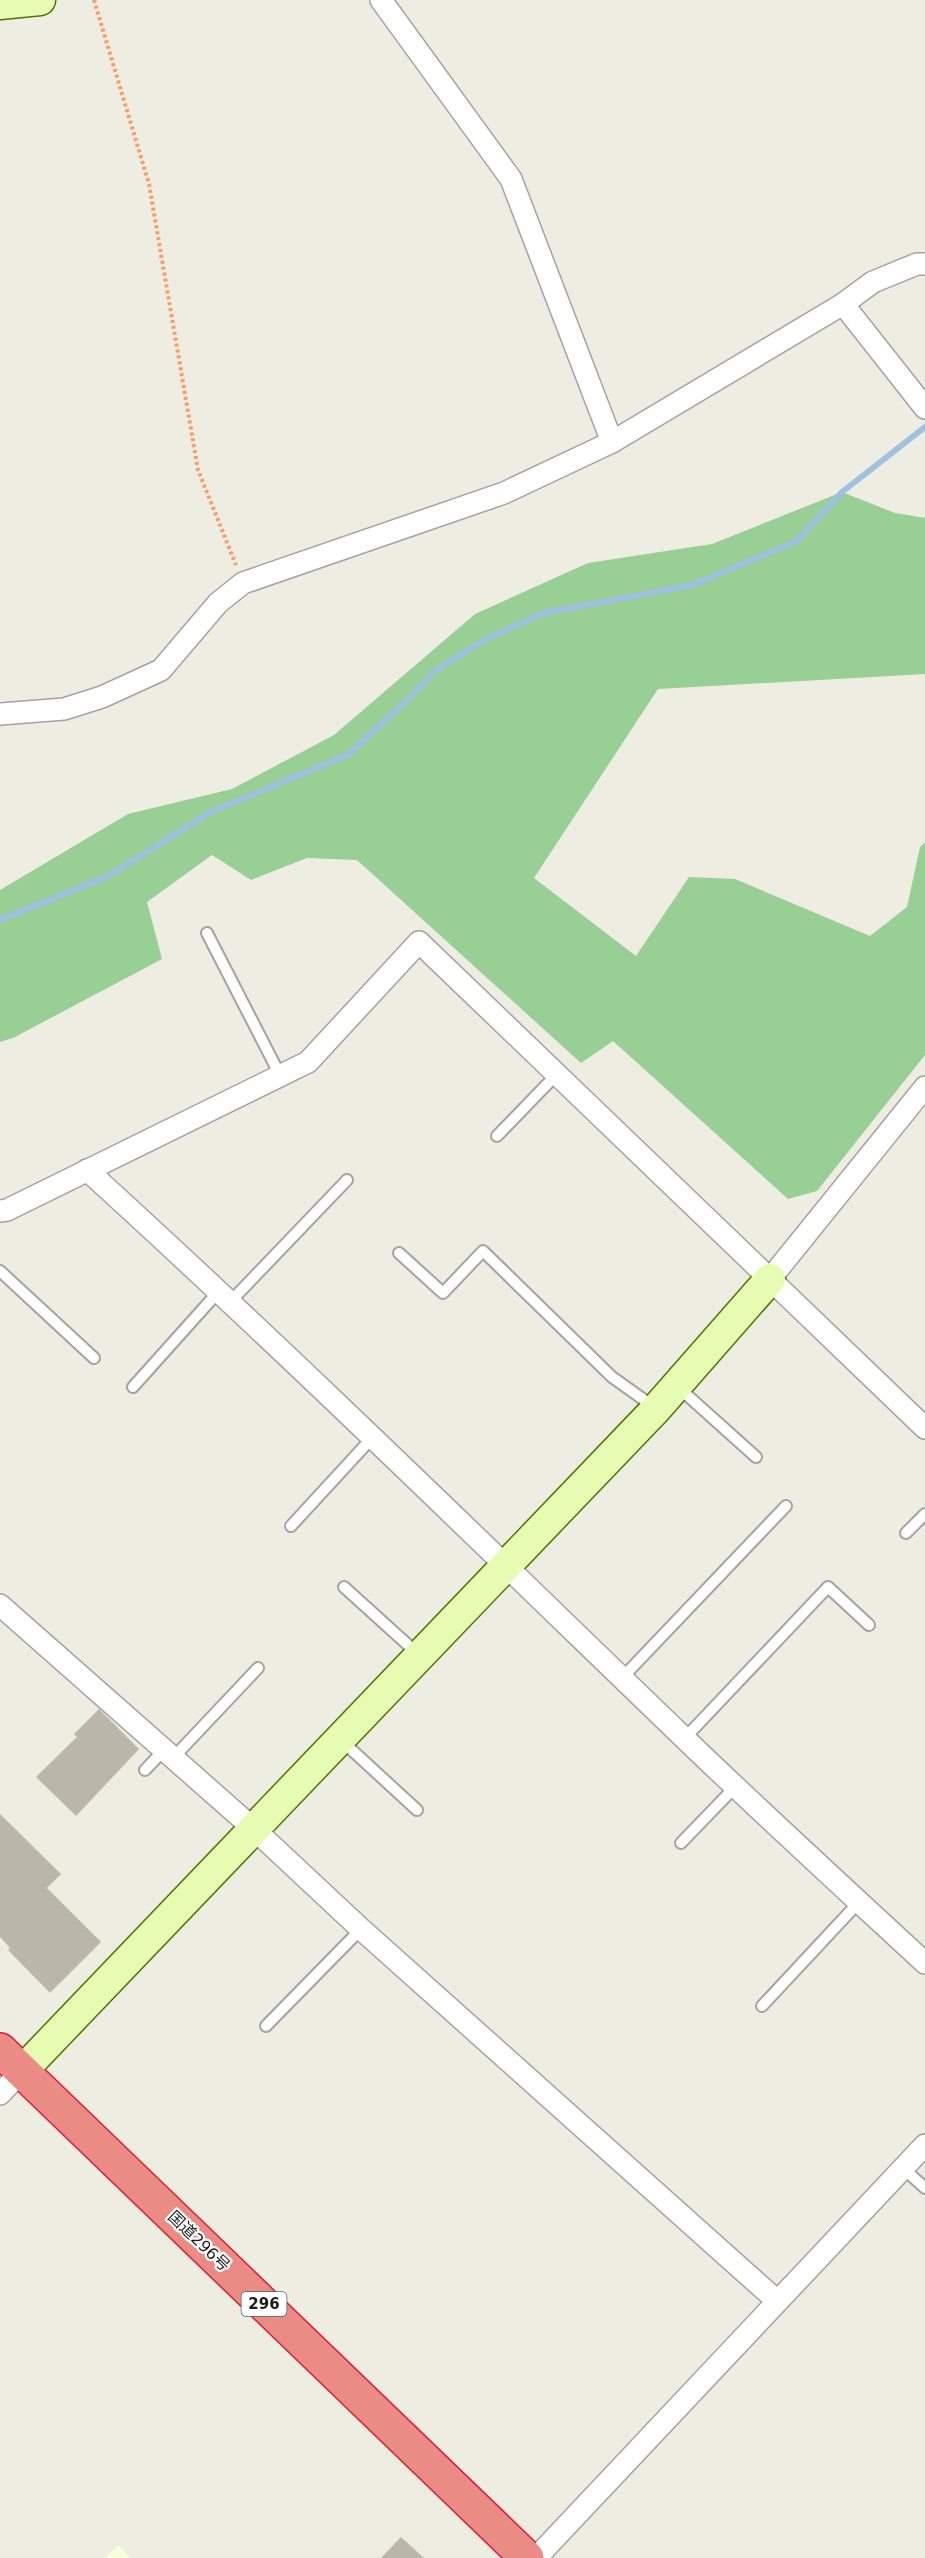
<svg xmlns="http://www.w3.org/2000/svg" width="925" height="2558" font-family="'DejaVu Sans','Noto Sans JP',sans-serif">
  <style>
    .education { fill: #f6ffd9 }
    .forest { fill: #97cf94 }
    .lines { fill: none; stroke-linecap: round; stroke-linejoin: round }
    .stream { stroke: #9fc0de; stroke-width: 6 }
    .building { fill: #bbb6aa; stroke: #c0b7a3; stroke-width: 1.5 }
    .lane-casing { stroke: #a3a3a3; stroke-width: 14 }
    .street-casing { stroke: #a3a3a3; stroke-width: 24 }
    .secondary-casing { stroke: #4c7600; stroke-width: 33 }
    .highway-casing { stroke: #de1c2e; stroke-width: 36 }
    .path { stroke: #ff9961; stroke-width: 4; stroke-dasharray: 3 3; stroke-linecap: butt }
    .lane { stroke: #fff; stroke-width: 10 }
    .street { stroke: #fff; stroke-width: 21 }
    .secondary { stroke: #e5fcb2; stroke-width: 30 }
    .highway { stroke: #ea8b85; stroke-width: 33 }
    .labels { text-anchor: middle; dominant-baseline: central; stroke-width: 4.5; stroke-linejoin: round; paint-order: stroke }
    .shield { fill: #fff; stroke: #606060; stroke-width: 1.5 }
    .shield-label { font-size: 15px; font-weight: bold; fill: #1c1c1c }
    .street-label { font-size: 16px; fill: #1c1c1c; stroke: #fff }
  </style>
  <rect width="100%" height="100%" fill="#eeede1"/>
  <path class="education" d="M118,2545L131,2558H105Z"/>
  <path class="forest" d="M842,492L895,513L925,518V674L658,689L534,878L636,956L689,877L735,879L870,936L907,907L920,847L925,842V1055L817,1191L788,1199L613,1041L581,1063L357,860L307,858L251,880L212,855L147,902L162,959L13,1038L0,1042V890L128,814L232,789L334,735L475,614L588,563L712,544Z"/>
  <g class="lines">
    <path class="stream" d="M0,920L108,876L211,812L349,754L409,698L435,671L482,641L544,613L692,585L797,541L842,492L925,427"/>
  </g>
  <g class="building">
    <path d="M99,1710L138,1749L76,1815L37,1777L78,1737L75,1734Z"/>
    <path d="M0,1815L60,1874L46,1888L100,1942L50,1992L9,1950L11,1948L0,1936Z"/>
    <path d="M401,2538L423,2558H382Z"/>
  </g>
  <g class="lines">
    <defs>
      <g id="lane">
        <path d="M207,933L281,1077"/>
        <path d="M497,1136L557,1074"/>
        <path d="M399,1253L443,1293L483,1251L612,1377L654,1407"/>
        <path d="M0,1271L94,1358"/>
        <path d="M231,1301L347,1180"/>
        <path d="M133,1387L219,1291"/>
        <path d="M678,1387L756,1457"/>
        <path d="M291,1526L372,1438"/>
        <path d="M906,1533L925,1514"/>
        <path d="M344,1587L418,1654"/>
        <path d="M622,1678L786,1506"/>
        <path d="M684,1739L828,1587L869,1625"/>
        <path d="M342,1741L417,1810"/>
        <path d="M173,1758L258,1668"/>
        <path d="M145,1770L164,1750"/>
        <path d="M681,1843L736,1786"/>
        <path d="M762,2006L859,1902"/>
        <path d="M266,2026L361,1929"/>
        <path d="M903,2168L925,2188"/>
      </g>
      <g id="street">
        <path d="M381,0L511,179L612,442"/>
        <path d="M843,304L925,408"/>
        <path d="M0,714L64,709L102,697L161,670L218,603L243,583L504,493L612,442L843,304L873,282L917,264H925"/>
        <path d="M87,1170C290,1355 486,1547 683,1737C763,1814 844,1888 925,1963"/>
        <path d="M0,1211L7,1210L308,1062L419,942L925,1428"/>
        <path d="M770,1279L925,1087"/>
        <path d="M0,1605L255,1830L361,1929L776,2300"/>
        <path d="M0,2094L22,2071"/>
        <path d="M536,2558L925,2145"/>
      </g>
      <g id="secondary">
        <path d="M0,4L40,0"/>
        <path d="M22,2071L656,1409L770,1279"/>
      </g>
      <path id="highway" d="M0,2050L527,2558"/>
    </defs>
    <use href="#lane" class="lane-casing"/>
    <use href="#street" class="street-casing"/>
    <use href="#secondary" class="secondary-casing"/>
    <use href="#highway" class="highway-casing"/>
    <path class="path" d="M94,0L149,184L198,470L236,565"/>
    <use href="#lane" class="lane"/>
    <use href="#street" class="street"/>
    <use href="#secondary" class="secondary"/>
    <use href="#highway" class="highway"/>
  </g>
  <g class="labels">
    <rect class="shield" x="241.5" y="2292" width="45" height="24" rx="4.5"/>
    <g class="shield-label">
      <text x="264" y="2304">296</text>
    </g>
    <g class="street-label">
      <text transform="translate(199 2241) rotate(44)">国道296号</text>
    </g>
  </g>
</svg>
